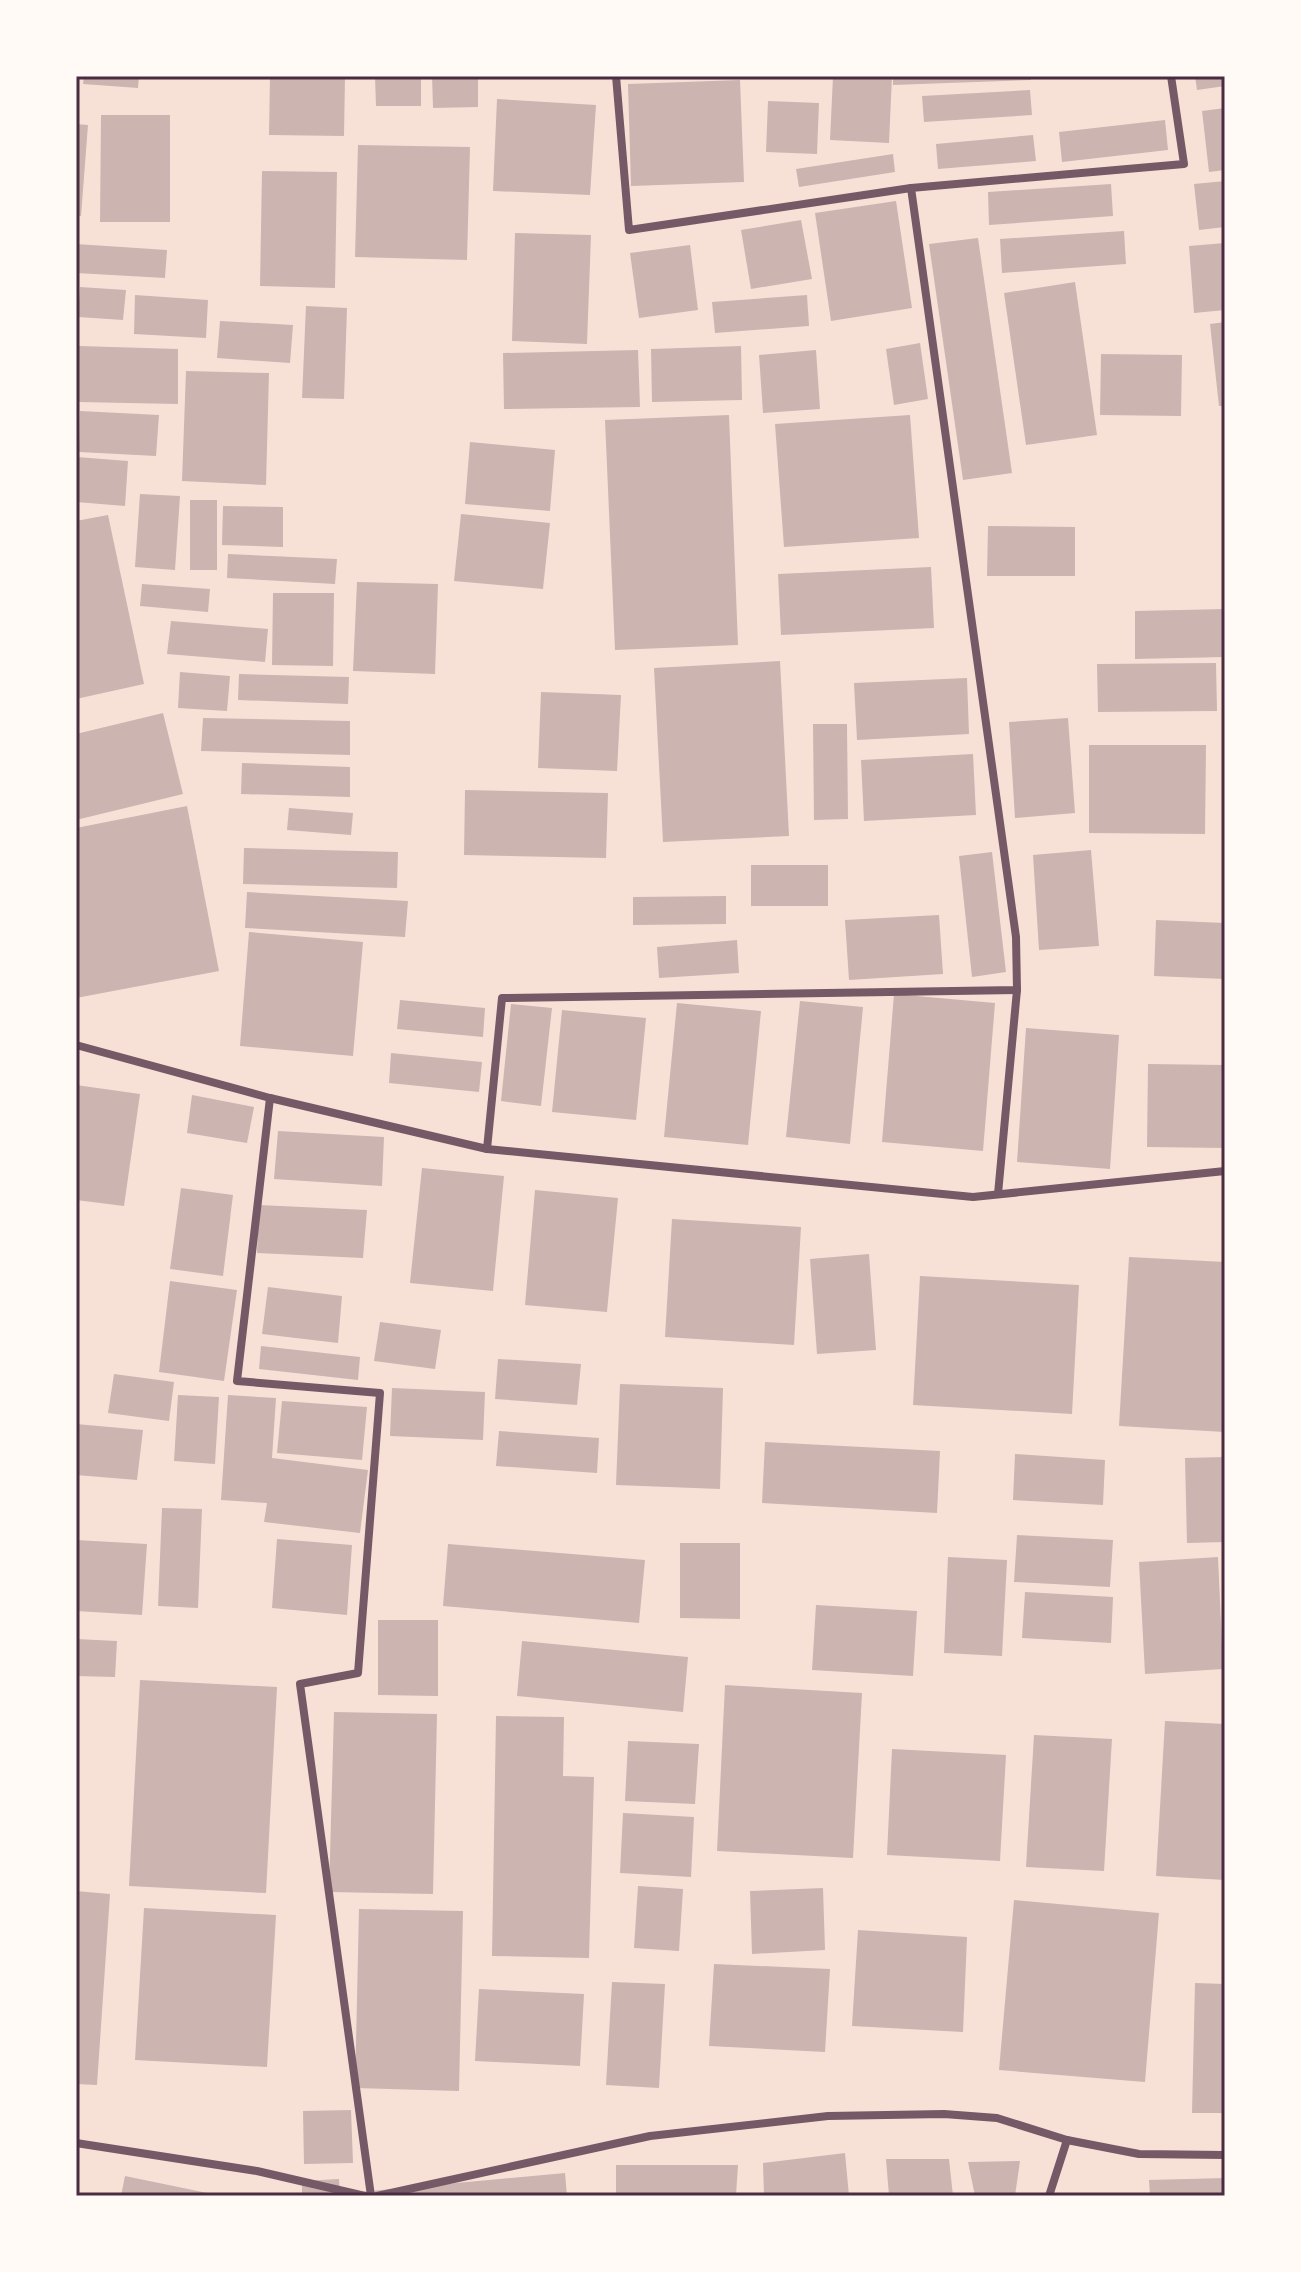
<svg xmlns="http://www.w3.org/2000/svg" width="1301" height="2272" font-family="Signika,sans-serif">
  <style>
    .building { fill: #ccb4b1 }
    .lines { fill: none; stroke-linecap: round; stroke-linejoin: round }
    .minor { stroke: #755966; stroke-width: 8 }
    .neatline { fill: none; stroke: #4a2c40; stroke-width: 3 }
  </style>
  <rect width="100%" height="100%" fill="#f7e1d7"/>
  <g class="building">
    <path d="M84,76H139L138,88L83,84Z"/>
    <path d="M270,76H345L344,136L269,135Z"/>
    <path d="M375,76H421V106H376Z"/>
    <path d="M432,76H478V107L433,108Z"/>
    <path d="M833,76H892L889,143L830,140Z"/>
    <path d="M893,76H1031V80L893,85Z"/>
    <path d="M1195,76H1225V86L1197,90Z"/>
    <path d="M740,80L744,182L631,186L628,84Z"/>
    <path d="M1030,90L1032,115L924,122L922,96Z"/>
    <path d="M497,99L596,105L590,195L493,191Z"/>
    <path d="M768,101L819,103L817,154L766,152Z"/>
    <path d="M1225,108V170L1209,172L1202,111Z"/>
    <path d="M101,115H170V222H100Z"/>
    <path d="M1165,120L1168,150L1062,162L1059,132Z"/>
    <path d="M76,124L88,125L81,216H76Z"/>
    <path d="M1033,135L1036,161L938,169L936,144Z"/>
    <path d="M358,145L470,147L467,260L355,257Z"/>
    <path d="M893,154L895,172L799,187L796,169Z"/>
    <path d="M262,171L337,172L335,288L260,286Z"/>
    <path d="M1225,181V227L1199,230L1194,184Z"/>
    <path d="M1111,184L1113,216L989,225L988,192Z"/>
    <path d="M896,201L912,308L831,321L815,213Z"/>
    <path d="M801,220L812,279L751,289L741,230Z"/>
    <path d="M1124,231L1126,264L1002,273L1000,239Z"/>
    <path d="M515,233L591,235L587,344L512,341Z"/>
    <path d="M978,238L1012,473L963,480L929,244Z"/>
    <path d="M1225,243V310L1194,313L1189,246Z"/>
    <path d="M76,244L167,250L165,278L76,273Z"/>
    <path d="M690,245L698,310L639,318L630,253Z"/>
    <path d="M1075,282L1097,435L1026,445L1004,293Z"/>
    <path d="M80,287L126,290L123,320L78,317Z"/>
    <path d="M135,295L208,300L206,338L134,334Z"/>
    <path d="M807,295L809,326L715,333L712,302Z"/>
    <path d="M306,306L347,308L344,399L302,398Z"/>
    <path d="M220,321L293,325L290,363L217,358Z"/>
    <path d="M1225,322V406H1219L1210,324Z"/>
    <path d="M920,343L928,399L894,405L886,349Z"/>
    <path d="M79,346L178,349V404L78,402Z"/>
    <path d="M741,346L742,400L652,402L651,349Z"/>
    <path d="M638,350L640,407L504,409L503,353Z"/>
    <path d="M816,350L820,409L763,413L759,355Z"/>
    <path d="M1101,354L1182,355L1181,416L1100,415Z"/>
    <path d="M186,371L269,373L266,485L182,481Z"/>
    <path d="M80,411L159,415L156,456L79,452Z"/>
    <path d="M729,415L738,645L615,650L605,420Z"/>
    <path d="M910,415L919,538L784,547L775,424Z"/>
    <path d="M470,442L555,450L550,511L465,504Z"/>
    <path d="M77,457L128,461L125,506L76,502Z"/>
    <path d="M140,494L180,496L175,570L135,567Z"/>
    <rect x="190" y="500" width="27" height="70"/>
    <path d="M223,506L283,507V547L222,545Z"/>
    <path d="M461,514L550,523L543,589L454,581Z"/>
    <path d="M108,515L144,684L76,699V521Z"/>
    <path d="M988,526L1075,527V576H987Z"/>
    <path d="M228,554L337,559L335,584L227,578Z"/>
    <path d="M931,567L934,628L781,635L778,574Z"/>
    <path d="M357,582L438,584L435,674L353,671Z"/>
    <path d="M142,584L210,589L208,612L140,606Z"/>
    <path d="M273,593H334L333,666L272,665Z"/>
    <path d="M1225,609V657L1135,659V611Z"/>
    <path d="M171,621L268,629L265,662L167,654Z"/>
    <path d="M780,661L789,836L663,842L654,668Z"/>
    <path d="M1216,663L1217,711L1098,712L1097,664Z"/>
    <path d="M180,672L230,676L227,711L178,708Z"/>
    <path d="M239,674L349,677L348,704L238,700Z"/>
    <path d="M967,678L969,734L857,740L854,683Z"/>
    <path d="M541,692L621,695L617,771L538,768Z"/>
    <path d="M163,713L183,794L76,820V734Z"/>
    <path d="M203,718L350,721V755L201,751Z"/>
    <path d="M1068,718L1075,813L1015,818L1009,722Z"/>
    <path d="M813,724H847L848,819L814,820Z"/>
    <path d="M1089,745H1206L1205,834L1089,833Z"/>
    <path d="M973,754L976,815L864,821L861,760Z"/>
    <path d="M242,763L350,767V797L241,794Z"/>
    <path d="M465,790L608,793L606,858L464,855Z"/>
    <path d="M187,806L219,971L76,998V828Z"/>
    <path d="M289,808L353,813L351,835L287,830Z"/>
    <path d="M244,848L398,852L397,888L243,884Z"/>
    <path d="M1091,850L1099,946L1039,950L1033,855Z"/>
    <path d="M992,852L1006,972L972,977L959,856Z"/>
    <rect x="751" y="865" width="77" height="41"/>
    <path d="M247,892L408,901L405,937L245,928Z"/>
    <path d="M726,896V924L633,925V897Z"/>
    <path d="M939,915L943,974L849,980L845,920Z"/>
    <path d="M1156,920L1225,923V979L1154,976Z"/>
    <path d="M249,932L363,942L353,1056L240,1046Z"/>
    <path d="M737,940L739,973L659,978L657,947Z"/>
    <path d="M894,994L995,1003L983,1151L882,1142Z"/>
    <path d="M400,1000L485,1008L483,1037L397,1029Z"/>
    <path d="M800,1001L863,1007L850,1144L786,1137Z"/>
    <path d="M677,1003L761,1011L748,1145L664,1137Z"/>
    <path d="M511,1004L552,1008L541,1106L501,1101Z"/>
    <path d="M562,1010L646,1018L636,1120L552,1112Z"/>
    <path d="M1026,1028L1119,1035L1110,1169L1017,1162Z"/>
    <path d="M391,1053L482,1062L479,1092L389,1083Z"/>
    <path d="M1148,1064L1225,1065V1148L1147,1147Z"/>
    <path d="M76,1085L140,1094L124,1206L76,1200Z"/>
    <path d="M192,1095L254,1107L247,1143L187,1133Z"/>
    <path d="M278,1131L384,1137L382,1186L274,1179Z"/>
    <path d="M422,1168L504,1176L493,1291L410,1283Z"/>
    <path d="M181,1188L233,1195L223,1276L170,1269Z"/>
    <path d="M535,1190L618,1198L607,1312L525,1305Z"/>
    <path d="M259,1205L367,1210L363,1258L257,1253Z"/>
    <path d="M672,1219L801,1227L794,1345L665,1337Z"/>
    <path d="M869,1254L876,1350L817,1354L810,1259Z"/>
    <path d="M1129,1257L1225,1262V1432L1119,1426Z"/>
    <path d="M920,1276L1079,1285L1072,1414L913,1405Z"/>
    <path d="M170,1281L237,1290L224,1381L159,1372Z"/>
    <path d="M268,1287L342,1296L338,1343L262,1334Z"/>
    <path d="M380,1322L441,1330L435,1369L374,1361Z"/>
    <path d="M261,1346L360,1357L358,1380L259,1369Z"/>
    <path d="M498,1359L581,1364L577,1405L495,1399Z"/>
    <path d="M114,1374L174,1382L169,1421L108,1413Z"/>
    <path d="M620,1384L723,1388L720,1489L616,1485Z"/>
    <path d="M392,1388L485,1392L483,1440L390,1436Z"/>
    <path d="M178,1395L219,1397L215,1464L174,1461Z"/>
    <path d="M228,1395L276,1398L272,1458L368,1470L360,1533L264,1522L267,1503L221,1500Z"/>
    <path d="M282,1401L367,1407L362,1460L277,1453Z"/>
    <path d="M76,1424L143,1430L137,1480L76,1475Z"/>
    <path d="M499,1431L599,1438L597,1473L496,1466Z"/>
    <path d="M765,1442L940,1451L937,1513L762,1503Z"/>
    <path d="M1015,1454L1105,1460L1103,1505L1013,1500Z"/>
    <path d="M1225,1457V1542L1187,1543L1185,1458Z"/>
    <path d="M162,1508L202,1509L198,1608L158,1606Z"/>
    <path d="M1017,1535L1113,1540L1110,1587L1014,1582Z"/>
    <path d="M277,1539L352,1545L347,1615L272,1608Z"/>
    <path d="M76,1540L147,1544L142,1615L76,1611Z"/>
    <path d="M680,1543H740V1619L680,1618Z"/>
    <path d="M448,1544L645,1560L639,1623L443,1606Z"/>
    <path d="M948,1557L1007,1560L1002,1656L944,1653Z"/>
    <path d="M1218,1557L1223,1669L1145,1674L1139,1562Z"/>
    <path d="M1025,1592L1113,1597L1111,1643L1022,1638Z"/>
    <path d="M816,1605L917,1611L913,1676L812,1670Z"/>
    <path d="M378,1620H438V1696L378,1695Z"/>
    <path d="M76,1639L117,1641L115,1677L76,1676Z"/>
    <path d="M522,1641L688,1657L683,1712L517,1696Z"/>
    <path d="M140,1680L277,1687L266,1893L129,1886Z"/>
    <path d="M725,1685L862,1693L853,1858L717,1851Z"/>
    <path d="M334,1712L437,1714L433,1894L329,1892Z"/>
    <path d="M496,1716L564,1717L563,1776L594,1777L589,1958L492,1956Z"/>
    <path d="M1165,1721L1225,1724V1880L1156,1876Z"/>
    <path d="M1034,1735L1112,1739L1104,1871L1026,1867Z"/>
    <path d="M628,1741L699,1744L695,1804L625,1801Z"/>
    <path d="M892,1749L1006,1755L1000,1861L887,1855Z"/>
    <path d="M623,1813L694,1817L691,1877L620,1873Z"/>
    <path d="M638,1886L683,1889L679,1951L634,1948Z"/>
    <path d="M823,1888L825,1950L752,1954L750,1891Z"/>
    <path d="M76,1891L110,1894L97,2085L76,2084Z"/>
    <path d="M1014,1900L1159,1913L1145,2082L999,2070Z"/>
    <path d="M144,1908L276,1915L267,2067L135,2060Z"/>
    <path d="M359,1909L463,1911L459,2091L355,2088Z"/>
    <path d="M858,1930L967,1937L963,2032L852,2026Z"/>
    <path d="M714,1964L830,1969L825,2052L709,2046Z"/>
    <path d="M612,1982L665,1984L659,2088L606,2085Z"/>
    <path d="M1195,1983L1225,1984V2113H1192Z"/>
    <path d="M479,1989L584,1994L580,2066L475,2061Z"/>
    <path d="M351,2110L353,2163L304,2164L303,2111Z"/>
    <path d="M845,2153L849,2196H764L763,2163Z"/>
    <path d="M886,2159H949L953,2196H889Z"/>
    <path d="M1020,2161L1015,2196H975L968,2162Z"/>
    <path d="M616,2165H738L736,2196H616Z"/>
    <path d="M565,2173L567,2196H360V2192Z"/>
    <path d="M125,2176L217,2195V2196H121Z"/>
    <path d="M1225,2178V2196H1150L1149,2180Z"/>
    <path d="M339,2179L340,2196H302V2181Z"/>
  </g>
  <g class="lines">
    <g class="minor">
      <path d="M616,76L629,230L911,188"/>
      <path d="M76,1045L270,1098L487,1149L973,1197L1225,1171"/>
      <path d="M270,1098L237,1381L380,1393L358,1673L300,1684L371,2196"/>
      <path d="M487,1149L502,998L1017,990L1016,937L911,188L1184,164L1171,76"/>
      <path d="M998,1194L1017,990"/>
      <path d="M76,2143L257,2171L365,2196"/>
      <path d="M377,2196L650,2136L828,2116L944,2114L997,2118L1067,2140L1139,2154L1225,2155"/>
      <path d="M1049,2196L1067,2140"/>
    </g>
  </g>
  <rect width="1301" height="2272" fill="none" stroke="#fffaf5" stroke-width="156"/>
  <rect x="78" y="78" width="1145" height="2116" class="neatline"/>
</svg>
